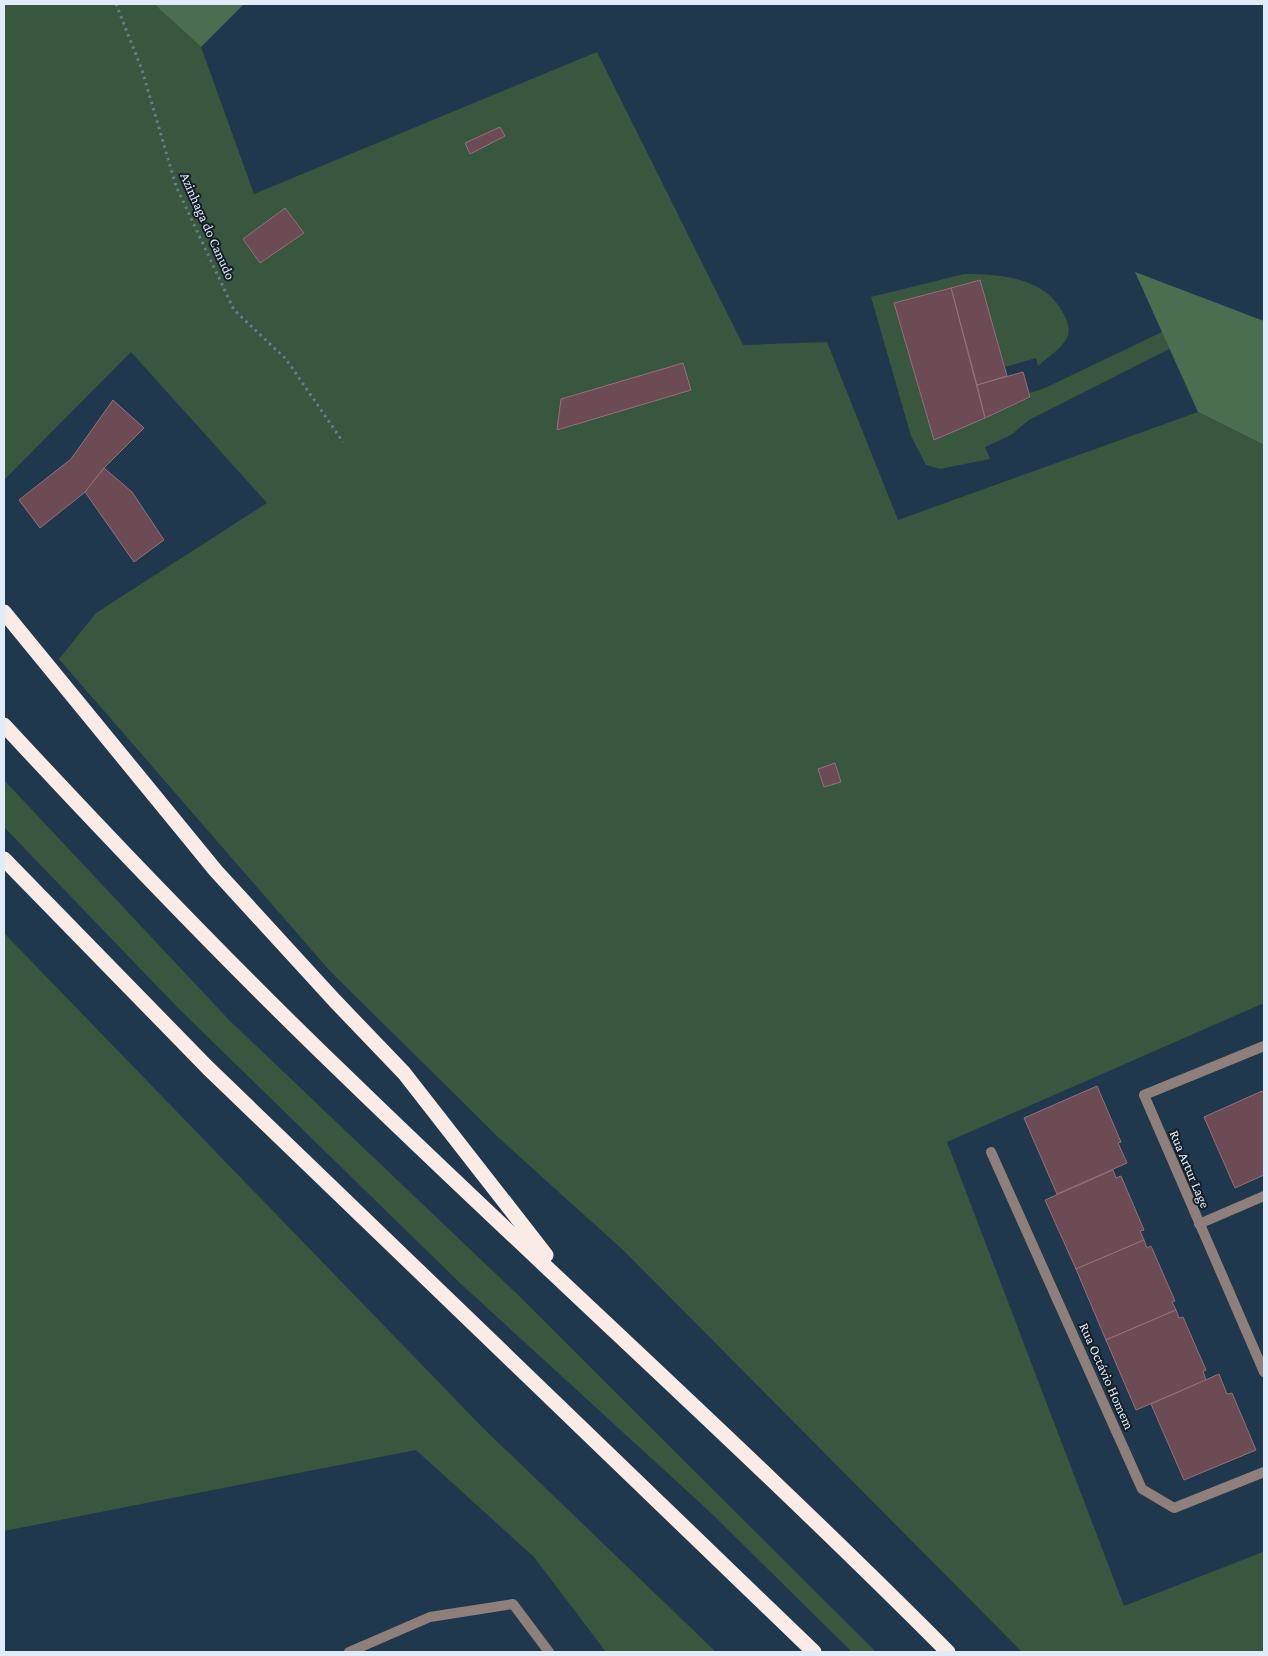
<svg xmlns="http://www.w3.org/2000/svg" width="1268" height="1656" font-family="'Crimson Pro',serif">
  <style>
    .green { fill: #39563e }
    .forest { fill: #4b6d50 }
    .building { fill: #6c4b55; stroke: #94707a }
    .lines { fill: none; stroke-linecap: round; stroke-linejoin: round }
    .path { stroke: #687c8e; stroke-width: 3; stroke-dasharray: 2.5 4; stroke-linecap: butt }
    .street { stroke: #8f7f7a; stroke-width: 10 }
    .highway { stroke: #fbebe6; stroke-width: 15 }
    .labels { text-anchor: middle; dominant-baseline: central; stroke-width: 4; stroke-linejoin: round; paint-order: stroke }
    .street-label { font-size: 14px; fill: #dfedfb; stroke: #141e28 }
  </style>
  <rect width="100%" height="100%" fill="#20384d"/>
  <g class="green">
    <path d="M4,4H154L201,47L254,194L597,52L743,345L827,342L898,520L1198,412L1264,445V1003L947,1142L1124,1606L1263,1552L1264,1652H1022L623,1250L499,1138L329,970L59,659L96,613L267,503L131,352L4,480Z"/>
    <path d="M964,274C999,274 1045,277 1063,313C1067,319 1070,327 1068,335C1065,346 1047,358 1038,366L1036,358L1005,367L979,280L894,303L934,440L1030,398L1029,393L1045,388L1164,331L1181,343L1029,420L1011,435L985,447L990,459L940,469L926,465L911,436L871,297Z"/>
    <path d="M4,780L230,1021L516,1293L876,1652H852L710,1512L461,1284L178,1008L4,827Z"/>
    <path d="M4,933L483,1428L716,1652H606L534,1557L416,1450L4,1531Z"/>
  </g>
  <g class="forest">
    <path d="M154,4H244L201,47Z"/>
    <path d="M1135,272L1264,321V445L1198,412Z"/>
  </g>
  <g class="building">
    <path d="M500,127L505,136L470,154L465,143Z"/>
    <path d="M285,208L304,233L260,263L243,239Z"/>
    <path d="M980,280L1007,376L977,385L951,288Z"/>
    <path d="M951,288L985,418L934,440L894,303Z"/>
    <path d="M683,363L691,390L557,430L561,399Z"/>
    <path d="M1023,372L1030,397L985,418L977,385Z"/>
    <path d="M113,400L144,428L104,468L85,492L40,528L19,500L71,459Z"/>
    <path d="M104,468L132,492L164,540L134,562L85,492Z"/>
    <path d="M835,763L841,782L824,787L818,769Z"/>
    <path d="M1097,1086L1121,1142L1118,1143L1127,1163L1057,1194L1024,1118Z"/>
    <path d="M1262,1091L1264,1094V1175L1235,1188L1204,1117Z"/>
    <path d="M1113,1170L1116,1178L1121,1176L1144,1230L1140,1231L1144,1240L1076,1269L1045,1200Z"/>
    <path d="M1144,1240L1147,1248L1151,1246L1175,1301L1172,1302L1176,1310L1106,1340L1076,1269Z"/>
    <path d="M1176,1310L1179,1318L1183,1317L1206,1370L1203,1371L1206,1380L1136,1410L1106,1340Z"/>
    <path d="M1219,1374L1227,1394L1232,1393L1256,1450L1184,1480L1151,1404Z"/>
  </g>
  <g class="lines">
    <path class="path" d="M116,4L142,70L176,186L234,310L286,359L343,442"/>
    <g class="street">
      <path d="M1264,1046L1144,1095L1264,1372"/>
      <path d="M991,1152L1142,1489L1174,1508L1264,1472"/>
      <path d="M1199,1224L1264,1196"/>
      <path d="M349,1652L430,1617L513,1604L549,1652"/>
    </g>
    <g class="highway">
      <path d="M4,612L216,871L335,1001L404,1073L546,1255"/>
      <path d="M4,725C117,847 232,967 352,1082C549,1273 754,1457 948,1652"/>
      <path d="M4,859L208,1068L814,1652"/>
    </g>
  </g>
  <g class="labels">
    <g class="street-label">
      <text transform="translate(208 226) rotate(66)">Azinhaga do Canudo</text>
      <text transform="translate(1190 1169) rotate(67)">Rua Artur Lage</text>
      <text transform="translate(1107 1376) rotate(66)">Rua Octávio Homem</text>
    </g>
  </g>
  <rect width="1268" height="1656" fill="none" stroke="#dfedfb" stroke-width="10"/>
</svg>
